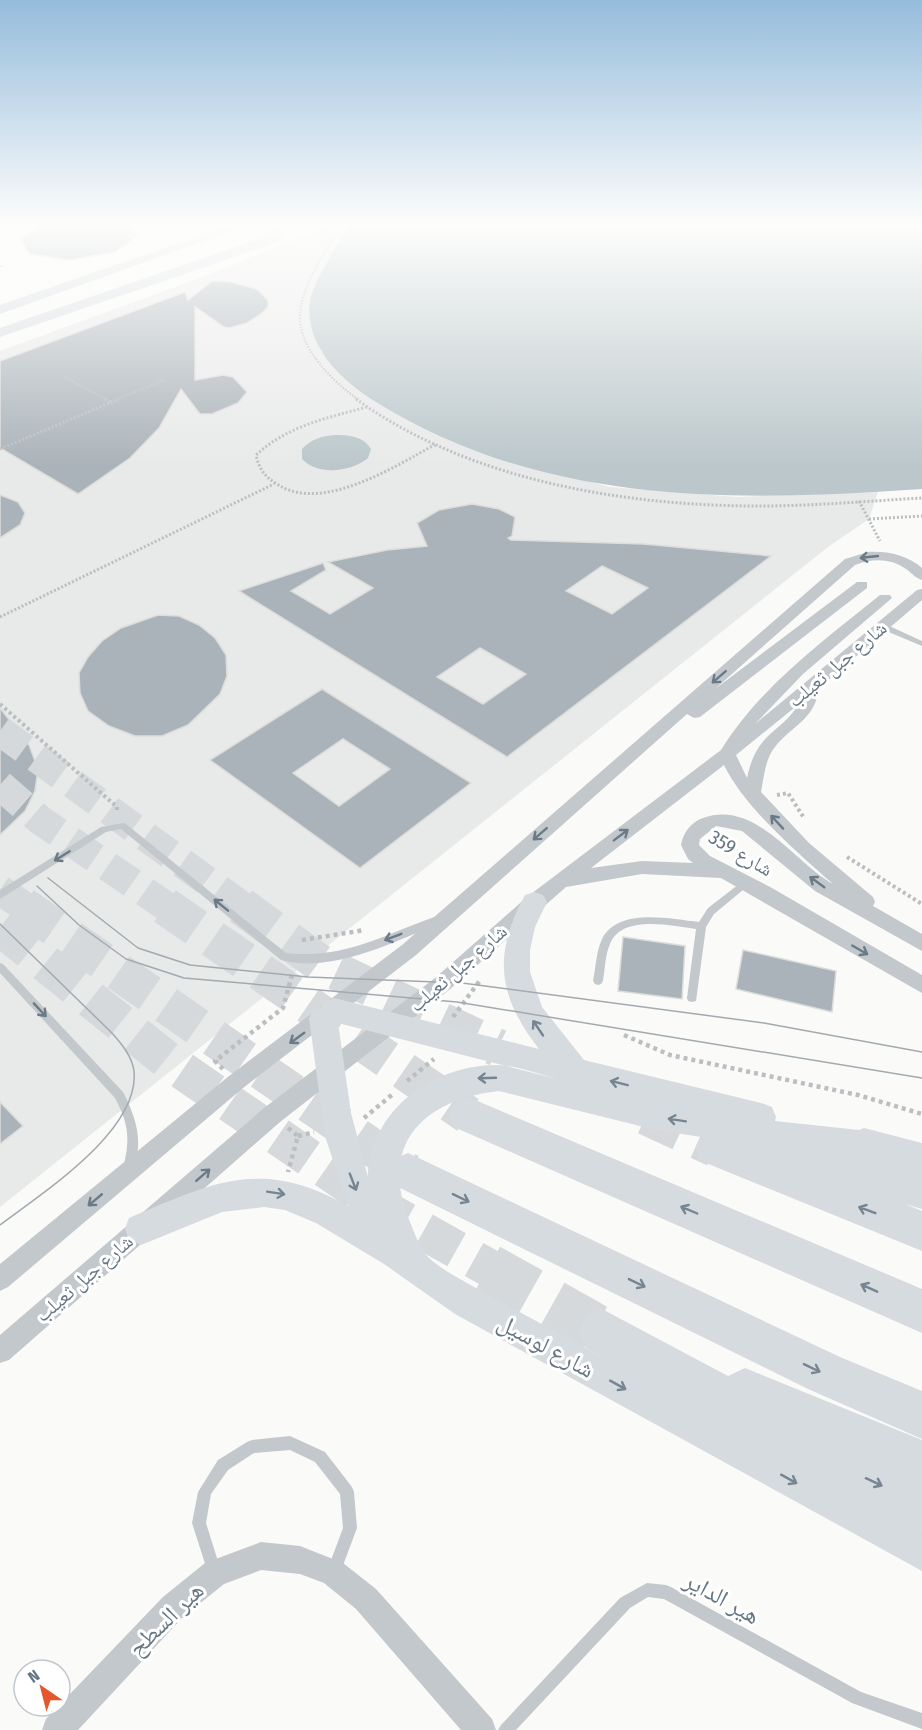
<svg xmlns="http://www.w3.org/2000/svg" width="922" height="1730" font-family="'Fira Sans Condensed','Noto Naskh Arabic',sans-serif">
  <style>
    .built { fill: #e8e9e9 }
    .water { fill: #bbc7cb }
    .building { fill: #aab3b9; stroke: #dcdcda; stroke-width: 1.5; fill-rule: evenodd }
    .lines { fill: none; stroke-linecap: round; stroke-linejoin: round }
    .highway-tunnel-far2 { stroke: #d5d9db; stroke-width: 30; stroke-dasharray: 30 15; stroke-linecap: butt }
    .highway-tunnel-far1 { stroke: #d5d9db; stroke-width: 38; stroke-dasharray: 38 20; stroke-linecap: butt }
    .highway-tunnel { stroke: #d5d9db; stroke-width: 49; stroke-dasharray: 49 25; stroke-linecap: butt }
    .path-far3 { stroke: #bbbfc2; stroke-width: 2; stroke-dasharray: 1.5 1.5; stroke-linecap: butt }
    .path-far2 { stroke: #bbbfc2; stroke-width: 3; stroke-dasharray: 2 2; stroke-linecap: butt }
    .path-far1 { stroke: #bbbfc2; stroke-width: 4; stroke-dasharray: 3 3; stroke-linecap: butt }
    .path { stroke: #bbbfc2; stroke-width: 4.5; stroke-dasharray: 4 4; stroke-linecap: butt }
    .lane { fill: #c3c8cc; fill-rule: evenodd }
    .street { fill: #c3c8cc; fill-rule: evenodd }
    .secondary { fill: #d6dbdf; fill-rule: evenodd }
    .highway { fill: #d6dbdf; fill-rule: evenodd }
    .tram { stroke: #a2aab0; stroke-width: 1.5 }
    .oneway { stroke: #6a7a87 }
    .oneway2 { stroke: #768591 }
    .labels { text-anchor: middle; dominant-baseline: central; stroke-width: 6; stroke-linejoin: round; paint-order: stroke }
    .street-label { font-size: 20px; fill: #657683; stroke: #fff }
    .near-street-label { font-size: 24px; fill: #657683; stroke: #fff }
  </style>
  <rect width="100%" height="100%" fill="#fafaf8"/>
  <path class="built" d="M327,227L348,228L310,300L311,323L321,352L493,457L610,487L737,497L878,492L869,519L828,547L0,1207V351L205,276Z"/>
  <g class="water">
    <path d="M350,225H922V489C732,502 544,506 376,402C342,381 304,346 310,301C313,282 339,242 350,225Z"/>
    <path d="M335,435C349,435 363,436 371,449L368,458C351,472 318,476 302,459V449C311,439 322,436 335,435Z"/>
  </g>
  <g class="building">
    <path d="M42,225H129L138,236L115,252L69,260L30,254L20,239Z"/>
    <path d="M212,281L231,282L257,289L268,300V307L261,314L247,323L229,328L224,327L195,307V380L223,375L233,377L247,392L238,403L212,414H200L181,389L159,428L130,458L78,494L0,448V361L185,292L188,300Z"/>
    <path d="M0,495L18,502L25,513L20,525L0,538Z"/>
    <path d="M472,504L499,509L515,517L512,536L508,538L511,540L644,544L771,556L507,757L239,591L323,563L326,570L291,591L330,614L373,588L328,562L387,550L427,546L417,523L439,510ZM602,566L648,588L612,614L566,591ZM480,648L526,674L483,704L437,677Z"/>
    <path d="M158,615L179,616L199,625L215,638L226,655L227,676L220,694L188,725L162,736H135L109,726L88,711L80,693L79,673L88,657L102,641L121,628Z"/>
    <path d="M322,689L471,783L360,868L210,760ZM343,739L390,769L339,806L293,773Z"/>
    <path d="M0,708L29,745L38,769L35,791L25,811L0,835Z"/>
    <path d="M623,937L685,946L682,999L618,991Z"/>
    <path d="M743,950L836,971L832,1012L736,989Z"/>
    <path d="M0,1102L23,1126L0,1144Z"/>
  </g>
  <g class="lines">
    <g class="highway-tunnel-far2">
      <path d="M0,731L243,907"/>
      <path d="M0,785L40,820L167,907"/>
      <path d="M0,890L25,907"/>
    </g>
    <g class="highway-tunnel-far1">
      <path d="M23,906L408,1172"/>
      <path d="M165,906L468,1115"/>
      <path d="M241,906L321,964L498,1048"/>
      <path d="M0,927L167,1060L382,1208L491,1269"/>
      <path d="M646,1116L715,1148"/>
    </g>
    <path class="highway-tunnel" d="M488,1268L602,1332"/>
    <g class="path-far3">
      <path d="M309,228L329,231L324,236L334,237C320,260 302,287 300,314C297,347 334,383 359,400"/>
      <path d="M295,229L311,225"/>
      <path d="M433,240L439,225"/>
      <path d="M65,377L107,400"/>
      <path d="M115,400L164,380"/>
    </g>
    <g class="path-far2">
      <path d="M105,399L110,402"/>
      <path d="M356,399C468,480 623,506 759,506C813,506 868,501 922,498"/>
      <path d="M367,407C327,418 287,426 256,455C259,469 265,477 277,484C321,514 396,466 436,444"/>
      <path d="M0,449L119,399"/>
      <path d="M859,501L880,541"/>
      <path d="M869,519L922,516"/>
      <path d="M0,617L274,484"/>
    </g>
    <g class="path-far1">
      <path d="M0,704L117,807V813"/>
      <path d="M777,795L788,793L804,818"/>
      <path d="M847,857L922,904"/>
    </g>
    <g class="path">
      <path d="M302,940L365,930"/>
      <path d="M453,1017L481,979"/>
      <path d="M624,1035L670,1055L858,1095L922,1114"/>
      <path d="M223,1069L215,1061L283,1008L293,971"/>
      <path d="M407,1081L434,1059"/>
      <path d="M364,1118L393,1094"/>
      <path d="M288,1128L298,1136L288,1172"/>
      <path d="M298,1136L314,1132"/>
    </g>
    <g class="lane">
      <path d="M0,265H3V266L0,267Z"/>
      <path d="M879,624H885L922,641V646L879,628Z"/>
      <path d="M123,823L126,824L286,953C346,959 383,935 437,916L440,917L442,920L440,923C394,942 331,974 281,960L121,829L106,832L0,899V890L101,827Z"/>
      <path d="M746,880L749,881L751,883L749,885L714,914L706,927L696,1001L692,1002L688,1001L687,998L696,929C672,926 622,914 610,944C605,955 605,969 603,981L601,984L598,985L595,984L593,981C596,967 596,952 602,939C619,907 669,919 699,922L708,908L743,881Z"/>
      <path d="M0,963L3,964L123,1092C136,1117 144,1142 133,1170L129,1171L125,1170C123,1162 127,1154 127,1146C129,1128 123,1113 115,1098L0,973Z"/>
      <path d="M290,1436L325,1452L352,1487L354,1492L357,1528L339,1576L334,1578L329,1576L327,1571L343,1528L340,1494L315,1462L290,1450L254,1453L228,1470L211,1494L206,1523L221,1571L219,1576L214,1578L209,1576L192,1523L198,1492L218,1460L247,1442L252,1440Z"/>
      <path d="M647,1583L666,1585L671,1587L861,1692L922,1713V1729L852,1703L664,1599L648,1597L630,1608L516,1730H498L501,1725L620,1598Z"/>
    </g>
    <g class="street">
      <path d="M177,225H212L195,231Z"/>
      <path d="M868,552C888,551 907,555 922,568V580C915,578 912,573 906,569C891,558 872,558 855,565L715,689L857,582H867V588L700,717L694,718L687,714L416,955L243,1088L8,1287L0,1291V1264L229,1076L402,945L845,559Z"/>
      <path d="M922,589V600L818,689C817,718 790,727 775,747C765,759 764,777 761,792L809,843L873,897L875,902L873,906L922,934V951L815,891L742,831L716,826L700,839L699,845L710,856L772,888L922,975V993L721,878L642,874L566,887L449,990L280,1122L9,1360L0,1363V1335L264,1108L435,978L527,897L721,750C761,686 822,642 880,595H890L892,598L803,674L755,724L917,590ZM799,704C778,736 757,731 747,778L736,755ZM724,765C744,807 798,853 833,884C794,862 755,799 703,818C691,822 683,833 681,845L688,859L693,863L642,861L591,868Z"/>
      <path d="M261,1542L300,1546L343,1563L376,1589L492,1719L496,1730H461L356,1609L324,1583L300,1574L261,1570L224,1584L183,1617L78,1730H42L46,1719L163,1597L205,1563Z"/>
    </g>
    <g class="secondary">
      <path d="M231,225H249L0,314V305Z"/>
      <path d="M266,225H283L287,233L278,242L0,337V328L268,236L274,232Z"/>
      <path d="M534,892L543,895L547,902L535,927L530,950V972L542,1007L584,1060L761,1103L772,1107L776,1117L775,1121L859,1130L864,1128L922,1143V1171L879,1160L797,1152L656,1130L499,1091C427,1099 379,1141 408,1217C413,1229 420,1250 429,1258C443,1271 463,1280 479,1290L922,1530V1571L455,1314L384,1264L316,1223L285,1210L264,1207L222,1212L141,1245L129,1240L125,1229L129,1218C213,1182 262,1157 348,1206L325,1136L309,1018L313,1010L321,1007L324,1002L334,998L539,1049C497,995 493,954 525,895ZM338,1023L565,1081C544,1076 519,1066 498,1065C434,1064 369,1111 368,1177L351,1113Z"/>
    </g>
    <g class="highway">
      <path d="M468,1097L922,1289V1333L454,1127L448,1115L454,1103Z"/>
      <path d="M726,1129H780L922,1171V1209L905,1204L922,1211V1251L701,1161L695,1148L701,1135Z"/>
      <path d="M408,1153L840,1357L922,1391V1439L808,1389L394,1185L388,1172L394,1159Z"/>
      <path d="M602,1309L728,1376L745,1368L922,1440V1530L845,1493L586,1348L579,1332L586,1316Z"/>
    </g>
    <g class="tram">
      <path d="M48,878L138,948L190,965L308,977L462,983L764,1023L922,1052"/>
      <path d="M37,886L79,925L126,959L184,978L457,1002L922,1078"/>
      <path d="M0,924L111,1032C121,1043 132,1056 134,1071C140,1131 42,1193 0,1225"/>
    </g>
  </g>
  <defs><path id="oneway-shaft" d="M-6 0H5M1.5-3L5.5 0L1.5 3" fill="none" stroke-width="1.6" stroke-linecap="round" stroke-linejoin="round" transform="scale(1.5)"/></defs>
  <g class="oneway">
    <use href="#oneway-shaft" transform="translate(869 557) rotate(174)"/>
    <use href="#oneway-shaft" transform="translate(719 677) rotate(139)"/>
    <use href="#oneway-shaft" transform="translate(777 822) rotate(-133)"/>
    <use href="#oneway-shaft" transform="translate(540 834) rotate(139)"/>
    <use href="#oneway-shaft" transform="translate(621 835) rotate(-37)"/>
    <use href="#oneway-shaft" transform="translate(62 856) rotate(148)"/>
    <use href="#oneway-shaft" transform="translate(817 882) rotate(-144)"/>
    <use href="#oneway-shaft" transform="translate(221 905) rotate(-141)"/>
    <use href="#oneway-shaft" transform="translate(393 937) rotate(159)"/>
    <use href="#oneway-shaft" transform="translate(860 950) rotate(30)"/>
    <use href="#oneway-shaft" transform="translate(40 1010) rotate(47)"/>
    <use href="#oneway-shaft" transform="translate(297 1038) rotate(144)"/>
    <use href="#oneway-shaft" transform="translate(203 1175) rotate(-41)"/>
    <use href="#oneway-shaft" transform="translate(95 1200) rotate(140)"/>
  </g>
  <g class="oneway2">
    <use href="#oneway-shaft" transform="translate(538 1028) rotate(-124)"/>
    <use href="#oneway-shaft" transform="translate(487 1078) rotate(178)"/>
    <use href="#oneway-shaft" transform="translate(619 1083) rotate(-166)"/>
    <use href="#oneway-shaft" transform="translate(677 1120) rotate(-171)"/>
    <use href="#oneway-shaft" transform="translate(353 1182) rotate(69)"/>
    <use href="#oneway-shaft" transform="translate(276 1193) rotate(9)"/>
    <use href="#oneway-shaft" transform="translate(461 1198) rotate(26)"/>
    <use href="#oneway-shaft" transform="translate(689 1210) rotate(-157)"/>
    <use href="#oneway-shaft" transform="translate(867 1210) rotate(-159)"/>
    <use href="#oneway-shaft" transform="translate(637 1283) rotate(26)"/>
    <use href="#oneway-shaft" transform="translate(869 1288) rotate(-156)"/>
    <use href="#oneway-shaft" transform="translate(812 1368) rotate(26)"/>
    <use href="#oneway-shaft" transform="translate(618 1385) rotate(29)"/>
    <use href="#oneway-shaft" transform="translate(789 1479) rotate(29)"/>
    <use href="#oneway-shaft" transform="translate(874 1482) rotate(25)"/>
  </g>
  <linearGradient id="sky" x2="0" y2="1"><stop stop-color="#96bcdc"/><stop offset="0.48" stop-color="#fdfdfc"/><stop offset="1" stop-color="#fdfdfc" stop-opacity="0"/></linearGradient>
  <rect width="922" height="467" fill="url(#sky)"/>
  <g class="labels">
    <g class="street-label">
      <text transform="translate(837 664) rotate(-40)">شارع جبل ثعيلب</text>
      <text transform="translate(741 853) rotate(31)">شارع 359</text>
      <text transform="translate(458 968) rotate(-41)">شارع جبل ثعيلب</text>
      <text transform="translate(84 1278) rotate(-41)">شارع جبل ثعيلب</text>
    </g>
    <g class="near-street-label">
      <text transform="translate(546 1346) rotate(29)">شارع لوسيل</text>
      <text transform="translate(722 1598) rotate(29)">هير الداير</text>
      <text transform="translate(166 1619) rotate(-44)">هير السطح</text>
    </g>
  </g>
  <g transform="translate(42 1688) rotate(325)"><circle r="28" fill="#ffffff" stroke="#c1c8cd" stroke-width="1.5"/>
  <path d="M0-4.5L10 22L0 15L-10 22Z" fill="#e4572e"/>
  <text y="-9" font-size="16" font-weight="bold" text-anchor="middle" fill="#657683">N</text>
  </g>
</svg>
